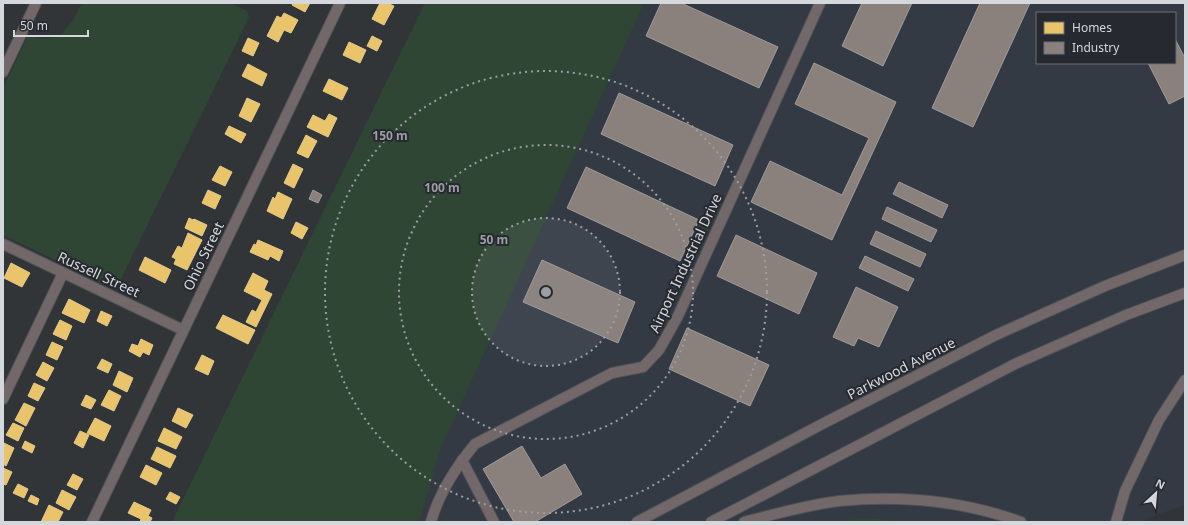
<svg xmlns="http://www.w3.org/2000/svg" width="1188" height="525" font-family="'Noto Sans',sans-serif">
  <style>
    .built { fill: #333a44; fill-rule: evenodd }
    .green { fill: #2f4635 }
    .homes { fill: #e9c46a; stroke: #e3ca8c }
    .industry { fill: #8a817c; stroke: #a09b98 }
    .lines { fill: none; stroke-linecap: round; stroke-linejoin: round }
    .minor-casing { stroke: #505255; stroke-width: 12 }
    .minor { stroke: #726869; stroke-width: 10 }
    .ring { fill: none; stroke: #9b9ea2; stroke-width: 2; stroke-dasharray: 2 4 }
    .labels { text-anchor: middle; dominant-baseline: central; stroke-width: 4; stroke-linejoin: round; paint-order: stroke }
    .street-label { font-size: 14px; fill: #d4d7db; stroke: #262a30 }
    .centre { fill: #9b9ea2; stroke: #262a30; stroke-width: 2 }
    .ring-label { font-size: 12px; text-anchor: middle; font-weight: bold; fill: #9b9ea2; stroke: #262a30; stroke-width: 4; stroke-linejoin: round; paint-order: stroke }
  </style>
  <rect width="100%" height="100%" fill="#323538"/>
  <path class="built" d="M425,3H1185V505L1145,519V522H646L692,489L627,522H172ZM1037,13H1175V63H1037Z"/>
  <g class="green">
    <path d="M82,3H230L247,11L249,17L116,289L3,235V88L28,36L45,39L59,37L74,19Z"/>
    <path d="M425,3H644L440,450L419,522H172Z"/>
    <path d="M861,518L919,522H834Z"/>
  </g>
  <g class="homes">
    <path d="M293,3H310L305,12L292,5Z"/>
    <path d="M380,3H387L394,6L384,25L372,19Z"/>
    <path d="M284,13L298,20L291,33L284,30L278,42L267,36L277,16L281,18Z"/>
    <path d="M372,36L382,41L377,51L367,46Z"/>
    <path d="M248,38L259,43L253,56L242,51Z"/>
    <path d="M349,42L366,50L360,63L343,55Z"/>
    <path d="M248,64L267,74L262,86L242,76Z"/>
    <path d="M329,79L348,88L342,100L323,91Z"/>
    <path d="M247,98L260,104L251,122L239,116Z"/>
    <path d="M329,114L337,118L328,137L307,127L313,115L325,121Z"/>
    <path d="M229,126L246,134L241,143L225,134Z"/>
    <path d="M306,135L317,141L308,158L297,153Z"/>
    <path d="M293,164L303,169L294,188L284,183Z"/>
    <path d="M220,166L232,172L225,186L212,180Z"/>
    <path d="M208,190L221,196L215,209L202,203Z"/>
    <path d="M278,192L292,199L283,219L267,211L273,197L275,199Z"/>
    <path d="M189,218L193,220L194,219L207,225L202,236L185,228Z"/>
    <path d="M296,222L308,228L302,239L291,233Z"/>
    <path d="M188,233L202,240L187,270L174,264L176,259L172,257L178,246L182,248Z"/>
    <path d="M258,240L283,251L279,261L270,256L268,260L250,252L254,244L256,245Z"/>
    <path d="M145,257L171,270L165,283L139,270Z"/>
    <path d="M11,263L30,273L22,287L4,278Z"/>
    <path d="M253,273L268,281L264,290L272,294L256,327L246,322L252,310L256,312L262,300L244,291Z"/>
    <path d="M69,299L90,310L84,323L62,313Z"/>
    <path d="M101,311L112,316L107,326L97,321Z"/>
    <path d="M223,315L255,330L248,344L216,328Z"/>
    <path d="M60,320L72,326L66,340L53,334Z"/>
    <path d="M141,339L153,345L149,355L143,352L140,357L129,351L132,344L138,346Z"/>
    <path d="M52,342L63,347L57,360L46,355Z"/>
    <path d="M202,355L214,361L208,375L195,369Z"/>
    <path d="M102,359L112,364L108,373L97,368Z"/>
    <path d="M43,362L54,368L47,381L36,375Z"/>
    <path d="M119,371L133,378L127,392L113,385Z"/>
    <path d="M34,383L45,388L38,401L28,396Z"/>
    <path d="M109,390L121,396L114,411L101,405Z"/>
    <path d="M86,395L96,400L91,409L81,405Z"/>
    <path d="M24,403L35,408L26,426L15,420Z"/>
    <path d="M178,408L193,415L186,428L172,421Z"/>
    <path d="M95,418L111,426L104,441L87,433Z"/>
    <path d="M13,423L24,428L18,441L6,435Z"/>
    <path d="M164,428L182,437L176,449L158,441Z"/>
    <path d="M80,431L89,435L83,448L74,443Z"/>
    <path d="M25,441L35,446L32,453L22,448Z"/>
    <path d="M4,443L14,448L6,466L3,464Z"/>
    <path d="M157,447L176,456L170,468L151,459Z"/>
    <path d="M146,465L162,473L156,485L140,477Z"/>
    <path d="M3,468L12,472L6,485L3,484Z"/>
    <path d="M73,474L83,479L77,490L67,485Z"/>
    <path d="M18,484L28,489L24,498L13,493Z"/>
    <path d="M62,490L76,497L69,510L56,503Z"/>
    <path d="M170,492L180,497L176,504L166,499Z"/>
    <path d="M31,495L39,499L37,505L28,501Z"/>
    <path d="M134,502L151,510L148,516L152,518L150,522H140L141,519L128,513Z"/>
    <path d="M49,505L63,512L58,522H41Z"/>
  </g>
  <g class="industry">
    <path d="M661,3H681L778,47L759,88L646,36Z"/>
    <path d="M862,3H912L883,66L842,46Z"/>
    <path d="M980,3H1030L973,127L932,108Z"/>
    <path d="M1175,39L1185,58V96L1169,104L1148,63H1175Z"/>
    <path d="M814,63L896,102L832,240L751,202L770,161L842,195L869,138L795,104Z"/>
    <path d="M619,93L733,145L715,186L601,134Z"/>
    <path d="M586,167L699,220L680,261L567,208Z"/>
    <path d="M899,182L948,205L942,218L893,194Z"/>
    <path d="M313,190L322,195L318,203L309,199Z"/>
    <path d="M887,207L937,230L931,242L882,219Z"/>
    <path d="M876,231L926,254L920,267L870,244Z"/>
    <path d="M736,235L817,273L799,314L717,276Z"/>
    <path d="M865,256L914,279L908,291L859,268Z"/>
    <path d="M542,260L635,302L618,343L523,302Z"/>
    <path d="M856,287L898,307L879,347L858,338L854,346L833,337Z"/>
    <path d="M687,328L769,365L750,406L669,369Z"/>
    <path d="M522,446L541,478L565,464L582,494L535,522H514L483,469Z"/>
  </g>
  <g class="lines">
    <defs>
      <g id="minor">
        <path d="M3,72L36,3"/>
        <path d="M3,244L183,330"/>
        <path d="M3,399L63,273"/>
        <path d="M462,460L494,522"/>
        <path d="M92,522L340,3"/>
        <path d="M431,522C439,493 456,467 475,444L612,373L643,367L659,350L678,316L820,3"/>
        <path d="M637,522L826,422L996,335L1105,286L1185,255"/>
        <path d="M711,522L1015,364L1126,315L1185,293"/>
        <path d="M744,522C775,514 807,505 839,501C902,495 961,500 1021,522"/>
        <path d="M1116,522L1125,491L1159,420L1185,380"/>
      </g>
    </defs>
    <use href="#minor" class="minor-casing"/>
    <use href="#minor" class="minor"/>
  </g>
  <circle cx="546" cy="292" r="74" fill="#9b9ea2" fill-opacity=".12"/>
  <g class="ring">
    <circle cx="546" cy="292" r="74"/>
    <circle cx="546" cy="292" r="147"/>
    <circle cx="546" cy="292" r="221"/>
  </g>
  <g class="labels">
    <g class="street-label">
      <text transform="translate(203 256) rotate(-64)">Ohio Street</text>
      <text transform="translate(685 263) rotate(-65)">Airport Industrial Drive</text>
      <text transform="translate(99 274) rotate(25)">Russell Street</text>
      <text transform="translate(901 368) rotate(-27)">Parkwood Avenue</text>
    </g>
  </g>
  <circle cx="546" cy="292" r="6" class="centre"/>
  <g class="ring-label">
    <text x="390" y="140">150 m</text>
    <text x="442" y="192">100 m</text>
    <text x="494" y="244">50 m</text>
  </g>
  <rect width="1188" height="525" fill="none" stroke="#d4d7db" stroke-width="8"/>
  <rect x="1036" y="12" width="140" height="52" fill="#262a30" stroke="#6c6f74"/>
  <rect x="1044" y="22" width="20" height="12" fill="#e9c46a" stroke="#6c6f74"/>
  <text x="1072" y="32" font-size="12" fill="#d4d7db">Homes</text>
  <rect x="1044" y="42" width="20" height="12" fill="#8a817c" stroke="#6c6f74"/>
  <text x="1072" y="52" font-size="12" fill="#d4d7db">Industry</text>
  <g transform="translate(1156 493) rotate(26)" stroke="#262a30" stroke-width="3" paint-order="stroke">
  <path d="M0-3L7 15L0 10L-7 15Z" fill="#d4d7db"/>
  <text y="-6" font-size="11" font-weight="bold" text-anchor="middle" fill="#d4d7db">N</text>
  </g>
  <path d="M14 30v6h74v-6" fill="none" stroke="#d4d7db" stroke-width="2"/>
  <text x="20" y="30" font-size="12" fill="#d4d7db" stroke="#262a30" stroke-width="3" paint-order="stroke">50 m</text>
</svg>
